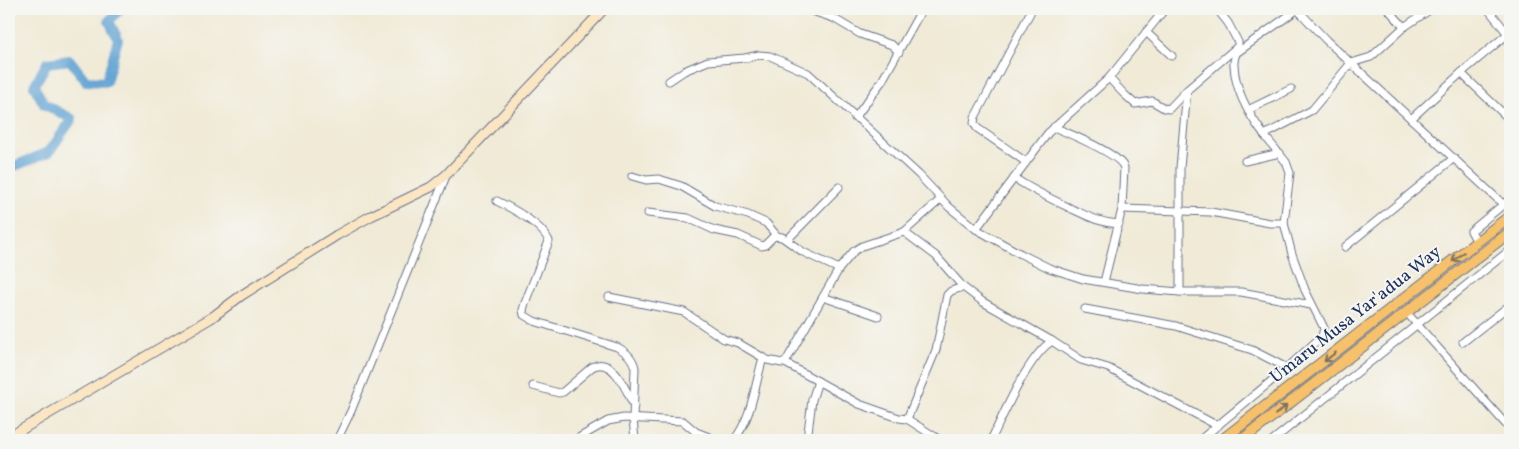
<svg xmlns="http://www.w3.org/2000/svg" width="1519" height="449" font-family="Vollkorn,serif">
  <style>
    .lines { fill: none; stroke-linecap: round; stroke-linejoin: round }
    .river { stroke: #5ea1d2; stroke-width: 10 }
    .street-casing { stroke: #667088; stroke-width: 9 }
    .secondary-casing { stroke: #667088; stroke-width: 11 }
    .primary-casing { stroke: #667088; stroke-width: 12 }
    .street { stroke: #fff; stroke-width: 7 }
    .secondary { stroke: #fbe6c4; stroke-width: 9 }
    .primary { stroke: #f6c16b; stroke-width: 10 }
    .oneway { stroke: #7e7164 }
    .labels { text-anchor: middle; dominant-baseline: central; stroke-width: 4; stroke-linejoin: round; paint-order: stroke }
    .street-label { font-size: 18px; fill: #1b2f5e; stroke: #f6f6f2 }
  </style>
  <rect width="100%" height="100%" fill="#f6f6f2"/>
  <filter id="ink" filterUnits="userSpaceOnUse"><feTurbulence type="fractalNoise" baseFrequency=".02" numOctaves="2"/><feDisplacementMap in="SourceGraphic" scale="10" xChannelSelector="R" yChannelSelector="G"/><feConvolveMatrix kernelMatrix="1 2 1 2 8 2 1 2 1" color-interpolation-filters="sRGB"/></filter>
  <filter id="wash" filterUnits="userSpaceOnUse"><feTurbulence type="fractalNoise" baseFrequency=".0096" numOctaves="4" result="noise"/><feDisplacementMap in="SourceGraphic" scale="20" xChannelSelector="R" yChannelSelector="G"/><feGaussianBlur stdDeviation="1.12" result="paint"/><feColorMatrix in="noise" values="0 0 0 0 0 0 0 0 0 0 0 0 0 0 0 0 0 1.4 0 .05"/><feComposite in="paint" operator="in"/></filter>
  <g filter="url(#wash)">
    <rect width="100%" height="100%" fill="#f0ead6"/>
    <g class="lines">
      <path class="river" d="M9,165L12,167L49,152L72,119L44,104L34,86L47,63L70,60L86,81L106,82L118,39L109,21L120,9"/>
    </g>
  </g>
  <g filter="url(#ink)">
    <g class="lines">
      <defs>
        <g id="street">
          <path d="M806,9L833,18L860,34L892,45L899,52"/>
          <path d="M1217,9L1228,23L1238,42C1239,50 1233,57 1234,65C1235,90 1249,115 1264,135L1312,110L1351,63L1371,57L1404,27L1431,9"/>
          <path d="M1297,9L1326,40L1504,205"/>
          <path d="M1388,9L1404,27"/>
          <path d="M1488,9L1508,34"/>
          <path d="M1146,32L1172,56"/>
          <path d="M1235,54L1298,9"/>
          <path d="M1461,73L1510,120"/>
          <path d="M1109,78L1124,94L1135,104L1152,101L1164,108L1169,109L1187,90L1236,48"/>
          <path d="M669,81L684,71L708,61L745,58L759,55L770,56L808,73L919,175L949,207L976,229L1021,254L1049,268L1083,279L1143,289L1180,292H1241L1311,305"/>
          <path d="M1248,110L1291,89"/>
          <path d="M855,118L882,81L922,9"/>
          <path d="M1411,119L1461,73L1510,32"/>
          <path d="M1054,127C1069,134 1121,154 1124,168L1122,209L1104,282"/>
          <path d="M1245,161L1280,153"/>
          <path d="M1026,162L977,128L974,123L975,117L1032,9"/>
          <path d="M632,176L646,180L659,179L681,186L715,206L748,215L766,223L777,236"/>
          <path d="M1014,178C1034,191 1049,198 1070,208C1087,216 1100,223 1119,224"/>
          <path d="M497,201C513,209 542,224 549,241L525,303L523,310L524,315L534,321L617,347C627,352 633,358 635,368L633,419L635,440"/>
          <path d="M1122,209L1211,212L1270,223H1284"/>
          <path d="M648,213L688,218L714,230L738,235L762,246L765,245L774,236L782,237L803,252L839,269L854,251L862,246L904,232L941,199"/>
          <path d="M976,229L1048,133L1109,78L1165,9"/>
          <path d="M904,232L936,256L963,287L983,302L1052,341L1081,360L1108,368L1218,426"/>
          <path d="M787,240L839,187"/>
          <path d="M1477,242L1471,231L1510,199"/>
          <path d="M1345,247L1454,158"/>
          <path d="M1180,292V168L1187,90"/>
          <path d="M609,297L684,312L724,339L738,343L767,360L782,363H785L839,269"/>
          <path d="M823,297L878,316"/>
          <path d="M1085,309L1176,326L1252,350L1287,368"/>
          <path d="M1407,313L1510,429"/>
          <path d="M1463,342L1510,305"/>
          <path d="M785,363L859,404L899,418L907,419L940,440"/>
          <path d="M533,386L559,393L563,392L592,367C613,355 627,392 634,406"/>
          <path d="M907,419L936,350L947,295L951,291L963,287"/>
          <path d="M337,440L351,411L446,176"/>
          <path d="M575,440L608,421L624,418L683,421L696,432L717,440"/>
          <path d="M734,440C752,418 755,384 763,358"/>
          <path d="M807,440L812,400L818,381"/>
          <path d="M991,440C1004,414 1028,356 1052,341"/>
          <path d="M1200,440L1287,368L1322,336L1324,328L1305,290L1292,254L1284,223L1290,173L1286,162L1264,135"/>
          <path d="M1273,440L1510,250"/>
        </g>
        <path id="secondary" d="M9,437L211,318L242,295L337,235L371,216L431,187L446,175L604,9"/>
        <g id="primary">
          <path d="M1222,440L1510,216"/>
          <path d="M1242,440L1510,232"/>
        </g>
      </defs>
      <use href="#street" class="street-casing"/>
      <use href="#secondary" class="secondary-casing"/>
      <use href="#primary" class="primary-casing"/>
      <use href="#street" class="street"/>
      <use href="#secondary" class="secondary"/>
      <use href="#primary" class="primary"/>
    </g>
    <defs><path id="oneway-shaft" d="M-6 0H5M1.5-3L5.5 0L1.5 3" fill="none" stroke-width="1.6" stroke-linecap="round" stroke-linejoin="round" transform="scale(1.25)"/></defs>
    <g class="oneway">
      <use href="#oneway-shaft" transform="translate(1458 257) rotate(142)"/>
      <use href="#oneway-shaft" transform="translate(1330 357) rotate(142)"/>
      <use href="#oneway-shaft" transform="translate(1281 410) rotate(-38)"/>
    </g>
  </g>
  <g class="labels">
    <g class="street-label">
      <text transform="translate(1356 315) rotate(-38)">Umaru Musa Yar'adua Way</text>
    </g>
  </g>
  <rect width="1519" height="449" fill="none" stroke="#f6f6f2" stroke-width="30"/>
</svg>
